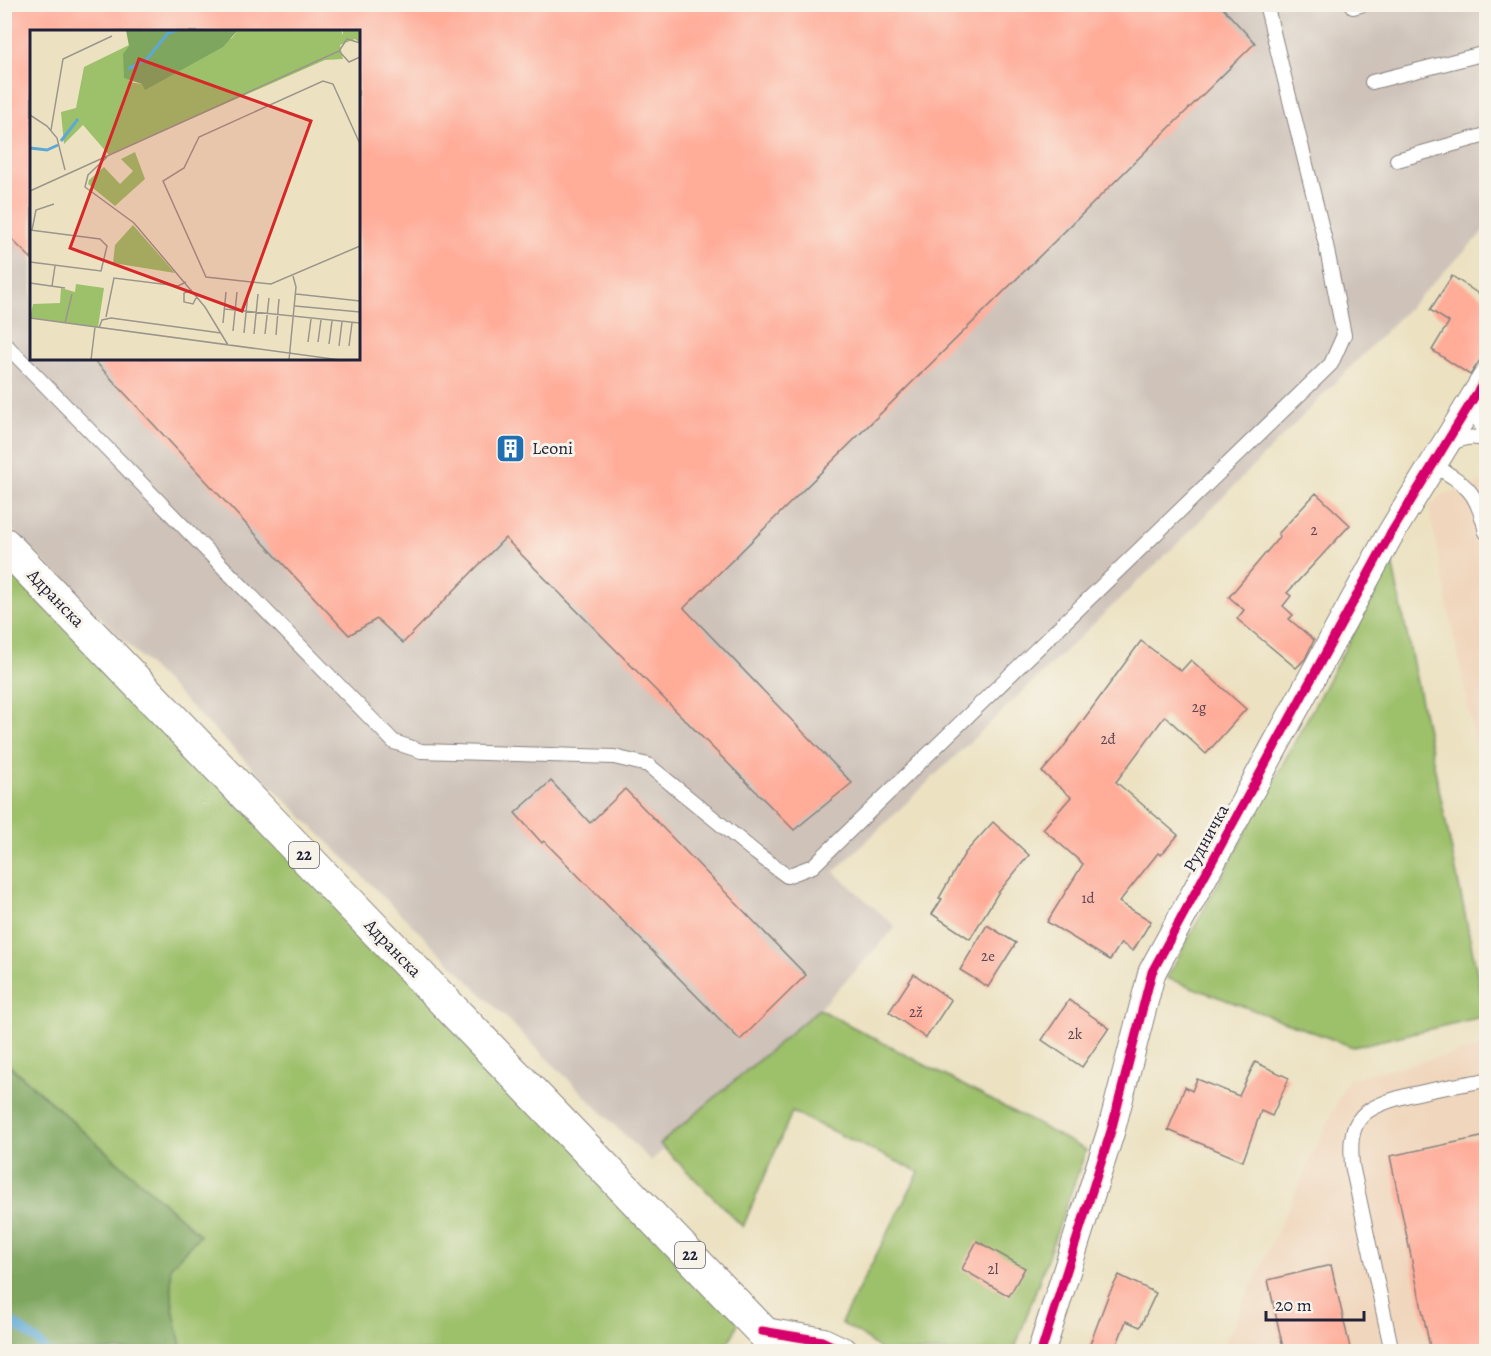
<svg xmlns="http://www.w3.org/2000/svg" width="1491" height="1356" font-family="Alegreya,serif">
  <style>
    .built { fill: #f0d6bc }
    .industrial { fill: #cec2b9; fill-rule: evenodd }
    .green { fill: #9dc06a; stroke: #607152; stroke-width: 1.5 }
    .forest { fill: #7ea65e; stroke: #50644c; stroke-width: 1.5 }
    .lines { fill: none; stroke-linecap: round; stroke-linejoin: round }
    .stream { stroke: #5ca9d5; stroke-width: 9 }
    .building { fill: #ffac99 }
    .lane-casing { stroke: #87827e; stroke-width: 16 }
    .street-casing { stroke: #87827e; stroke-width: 29 }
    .primary-casing { stroke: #87827e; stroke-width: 35 }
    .lane { stroke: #fff; stroke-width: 14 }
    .street { stroke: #fff; stroke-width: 27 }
    .primary { stroke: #fff; stroke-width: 33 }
    .cycleway-casing { stroke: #f7f3e8; stroke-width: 13 }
    .cycleway { stroke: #d6006c; stroke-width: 9 }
    .labels { text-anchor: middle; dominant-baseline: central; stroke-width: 6; stroke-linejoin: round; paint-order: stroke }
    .number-label { font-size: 15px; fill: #594452 }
    .shield { fill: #f7f3e8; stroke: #62616f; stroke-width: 1.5 }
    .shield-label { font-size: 16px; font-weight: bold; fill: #22223b }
    .poi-label { font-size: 18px; fill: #22223b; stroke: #f7f3e8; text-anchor: start }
    .street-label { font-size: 18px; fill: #22223b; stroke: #f7f3e8 }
    .inset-river { fill: none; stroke: #5ca9d5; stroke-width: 3 }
    .inset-road { fill: none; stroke: #9b958c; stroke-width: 1.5 }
    .view { fill: #d62828; fill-opacity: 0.15; stroke: #d62828; stroke-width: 3 }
    .inset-edge { fill: none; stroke: #22223b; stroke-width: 3 }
  </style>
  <rect width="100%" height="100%" fill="#f7f3e8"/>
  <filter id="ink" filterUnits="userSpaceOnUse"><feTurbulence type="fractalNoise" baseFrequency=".0167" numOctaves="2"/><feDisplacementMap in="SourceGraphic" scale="12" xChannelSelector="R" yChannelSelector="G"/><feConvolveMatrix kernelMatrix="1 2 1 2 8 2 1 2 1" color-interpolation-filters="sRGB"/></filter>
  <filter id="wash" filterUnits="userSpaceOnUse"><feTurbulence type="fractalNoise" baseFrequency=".008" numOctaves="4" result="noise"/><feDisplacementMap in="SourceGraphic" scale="24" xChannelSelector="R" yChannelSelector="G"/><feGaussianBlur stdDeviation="1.35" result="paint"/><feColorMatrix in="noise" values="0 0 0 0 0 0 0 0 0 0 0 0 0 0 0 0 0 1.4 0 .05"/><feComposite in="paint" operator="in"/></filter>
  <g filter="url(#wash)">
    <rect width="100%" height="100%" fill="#ece2c2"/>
    <g class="built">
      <path d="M1486,481V799L1429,508L1439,497Z"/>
      <path d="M1486,1046V1351L1221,1352L1348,1079Z"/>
    </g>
    <path class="industrial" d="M4,5H1486V229L1172,549L834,872L896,927L818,1010L651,1161L5,523ZM32,32H358V358H32Z"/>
    <g class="green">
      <path d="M5,545L741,1317L732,1336L720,1351H182L173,1309L170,1267L200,1235L5,1061Z"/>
      <path d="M1392,562L1486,1016L1353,1047L1167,978Z"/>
      <path d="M819,1009L1086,1150L1014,1351L883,1352L860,1334L841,1323L919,1172L792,1112L743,1227L660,1144Z"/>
    </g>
    <path class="forest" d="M4,1061L200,1235L170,1267L173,1309L182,1351H5Z"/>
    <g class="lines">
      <path class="stream" d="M4,1316L37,1341L47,1352"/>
    </g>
    <g id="blocks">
      <g class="building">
        <path d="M4,4H1219L1255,43L684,608L852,783L794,830L505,538L403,643L377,619L349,635L92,358H358V32H32V259L4,232Z"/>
        <path d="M1452,276L1486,299V351L1470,375L1432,350L1449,322L1430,310Z"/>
        <path d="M1316,493L1350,525L1287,593L1291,596L1283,606L1293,615L1289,619L1314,640L1305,659L1296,668L1237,619L1244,610L1229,597L1280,536L1278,534Z"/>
        <path d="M1141,641L1181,671L1191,660L1246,709L1206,754L1165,716L1116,782L1178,835L1161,855L1158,853L1119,902L1151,921L1133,951L1121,943L1110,960L1047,922L1083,864L1043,829L1071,797L1042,772L1062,749Z"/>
        <path d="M551,781L590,823L625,789L806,975L740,1040L544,841L542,843L515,813Z"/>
        <path d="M993,822L1029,855L998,893L970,939L932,914L942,899L939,898L965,853Z"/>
        <path d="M987,925L1016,943L988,987L960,970Z"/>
        <path d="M914,974L951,1000L926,1038L889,1012Z"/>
        <path d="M1069,1000L1109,1028L1082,1067L1042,1040Z"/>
        <path d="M1255,1062L1289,1078L1272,1116L1261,1111L1243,1161L1168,1130L1185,1087L1192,1091L1197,1079L1239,1096Z"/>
        <path d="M1486,1136V1352H1431L1390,1156Z"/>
        <path d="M977,1241L1025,1268L1009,1296L962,1269Z"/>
        <path d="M1331,1265L1351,1352H1284L1268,1280Z"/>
        <path d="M1119,1275L1156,1293L1140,1327L1126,1321L1114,1352H1087L1108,1296Z"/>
      </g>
    </g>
  </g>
  <g filter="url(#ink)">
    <use href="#blocks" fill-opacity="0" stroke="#87827e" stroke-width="1.5"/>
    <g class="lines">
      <defs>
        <g id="lane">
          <path d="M1353,7L1364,4"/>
          <path d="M1372,82L1486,53"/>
          <path d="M1397,160L1486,135"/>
          <path d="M4,343L394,742L421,751L614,757L648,765L756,853L787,876L813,866L1331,364L1344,335L1326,245L1266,4"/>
          <path d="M1474,401L1476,415L1486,434"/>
          <path d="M1449,445C1461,438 1472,435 1486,440"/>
          <path d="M1433,465C1468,485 1477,492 1486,532"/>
          <path d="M1392,1352L1352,1165C1351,1149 1349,1130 1362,1116C1382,1095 1456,1086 1486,1080"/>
        </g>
        <g id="street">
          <path d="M762,1331L822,1341L845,1352"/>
          <path d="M1041,1352L1111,1131L1152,972L1388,538L1486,378"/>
        </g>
        <path id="primary" d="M4,544L782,1352"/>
      </defs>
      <use href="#lane" class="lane-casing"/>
      <use href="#street" class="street-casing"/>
      <use href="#primary" class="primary-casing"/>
      <use href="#lane" class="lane"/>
      <use href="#street" class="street"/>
      <use href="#primary" class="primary"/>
      <defs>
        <g id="cycleway">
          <path d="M762,1331L822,1341L845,1352"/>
          <path d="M1041,1352L1111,1131L1152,972L1388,538L1486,378"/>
        </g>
      </defs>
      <use href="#cycleway" class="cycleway-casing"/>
      <use href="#cycleway" class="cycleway"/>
    </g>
  </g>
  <defs>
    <symbol id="building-square" viewBox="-11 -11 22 22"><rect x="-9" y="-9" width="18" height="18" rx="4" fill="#1f6fb2" stroke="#f7f3e8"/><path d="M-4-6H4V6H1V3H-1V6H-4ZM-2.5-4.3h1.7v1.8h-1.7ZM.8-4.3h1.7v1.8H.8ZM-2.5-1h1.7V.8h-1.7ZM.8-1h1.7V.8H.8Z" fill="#fff"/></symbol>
  </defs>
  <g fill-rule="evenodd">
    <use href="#building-square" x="494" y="432" width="33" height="33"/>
  </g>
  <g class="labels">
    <g class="number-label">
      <text x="1314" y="530">2</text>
      <text x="1199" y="707">2g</text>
      <text x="1108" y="739">2đ</text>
      <text x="1088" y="898">1d</text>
      <text x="988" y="956">2e</text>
      <text x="916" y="1012">2ž</text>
      <text x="1075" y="1034">2k</text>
      <text x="993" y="1269">2l</text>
    </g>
    <g class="shield">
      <rect x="289" y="842" width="30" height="26" rx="4.5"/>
      <rect x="675" y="1242" width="30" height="26" rx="4.5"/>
    </g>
    <g class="shield-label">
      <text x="304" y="855">22</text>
      <text x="690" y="1255">22</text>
    </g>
    <g class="poi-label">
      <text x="532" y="448">Leoni</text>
    </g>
    <g class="street-label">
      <text transform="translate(56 598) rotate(46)">Адранска</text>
      <text transform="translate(1206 838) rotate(-61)">Рудничка</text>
      <text transform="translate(393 948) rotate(46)">Адранска</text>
    </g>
  </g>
  <g transform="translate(30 30)">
    <rect width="330" height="330" fill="#ece2c2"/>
    <path d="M208,0H311L313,5V0H330V13L325,9L310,15L313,29L295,30L79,125L53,95L34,114L31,82L46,78L54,37L99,15V52L112,54L202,8ZM105,122L115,149L85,176L58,154L59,150L74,137L90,154L103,141L91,129ZM103,195L145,243L83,233L85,215ZM46,254L74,258L68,297L0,288L3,274L30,273L31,258L45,262Z" fill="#9dc06a"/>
    <path d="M96,0H208L193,17L115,60L112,54L94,48L93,24L99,16Z" fill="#7ea65e"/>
    <path class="inset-river" d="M98,39L117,29L138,3L148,0M31,111L48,89M0,118L17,120L28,115"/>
    <path class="inset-road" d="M330,13L317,9L309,21L319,32L330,27M0,85L17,96L27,108L35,140M21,100L33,29L82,6M330,114L303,54L293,51L169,107L154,138L133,151L176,247L241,254L330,216M77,127L58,145L55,157L104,193L175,277L198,315M0,161L309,21M0,200L70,209L77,216L71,241L0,232M2,200L6,180L24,174M0,253L35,258M22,256L25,236M162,260L154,263V272L163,274L167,266M266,264L330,271M265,276L330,282M195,279L330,293M76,287L84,248L148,256L156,252M0,288L310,330M35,293L42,264M193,293L196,262M69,298L72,290L81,288L191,303M203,301L207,262M214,303L218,263M224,304L228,264M235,304L239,268M246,305L249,269M278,312L281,289M288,312L291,290M299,314L302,291M309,316L312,292M319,316L322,293M61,330L65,297M259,330L266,257L263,246"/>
    <path class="view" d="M109,29L281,91L212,281L40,218Z"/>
    <rect width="330" height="330" class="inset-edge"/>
  </g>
  <rect width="1491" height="1356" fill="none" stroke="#f7f3e8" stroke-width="24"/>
  <path d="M1266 1311v9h98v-9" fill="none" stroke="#22223b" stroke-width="3"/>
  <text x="1275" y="1311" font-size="18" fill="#22223b" stroke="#f7f3e8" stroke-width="4.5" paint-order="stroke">20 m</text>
</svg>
